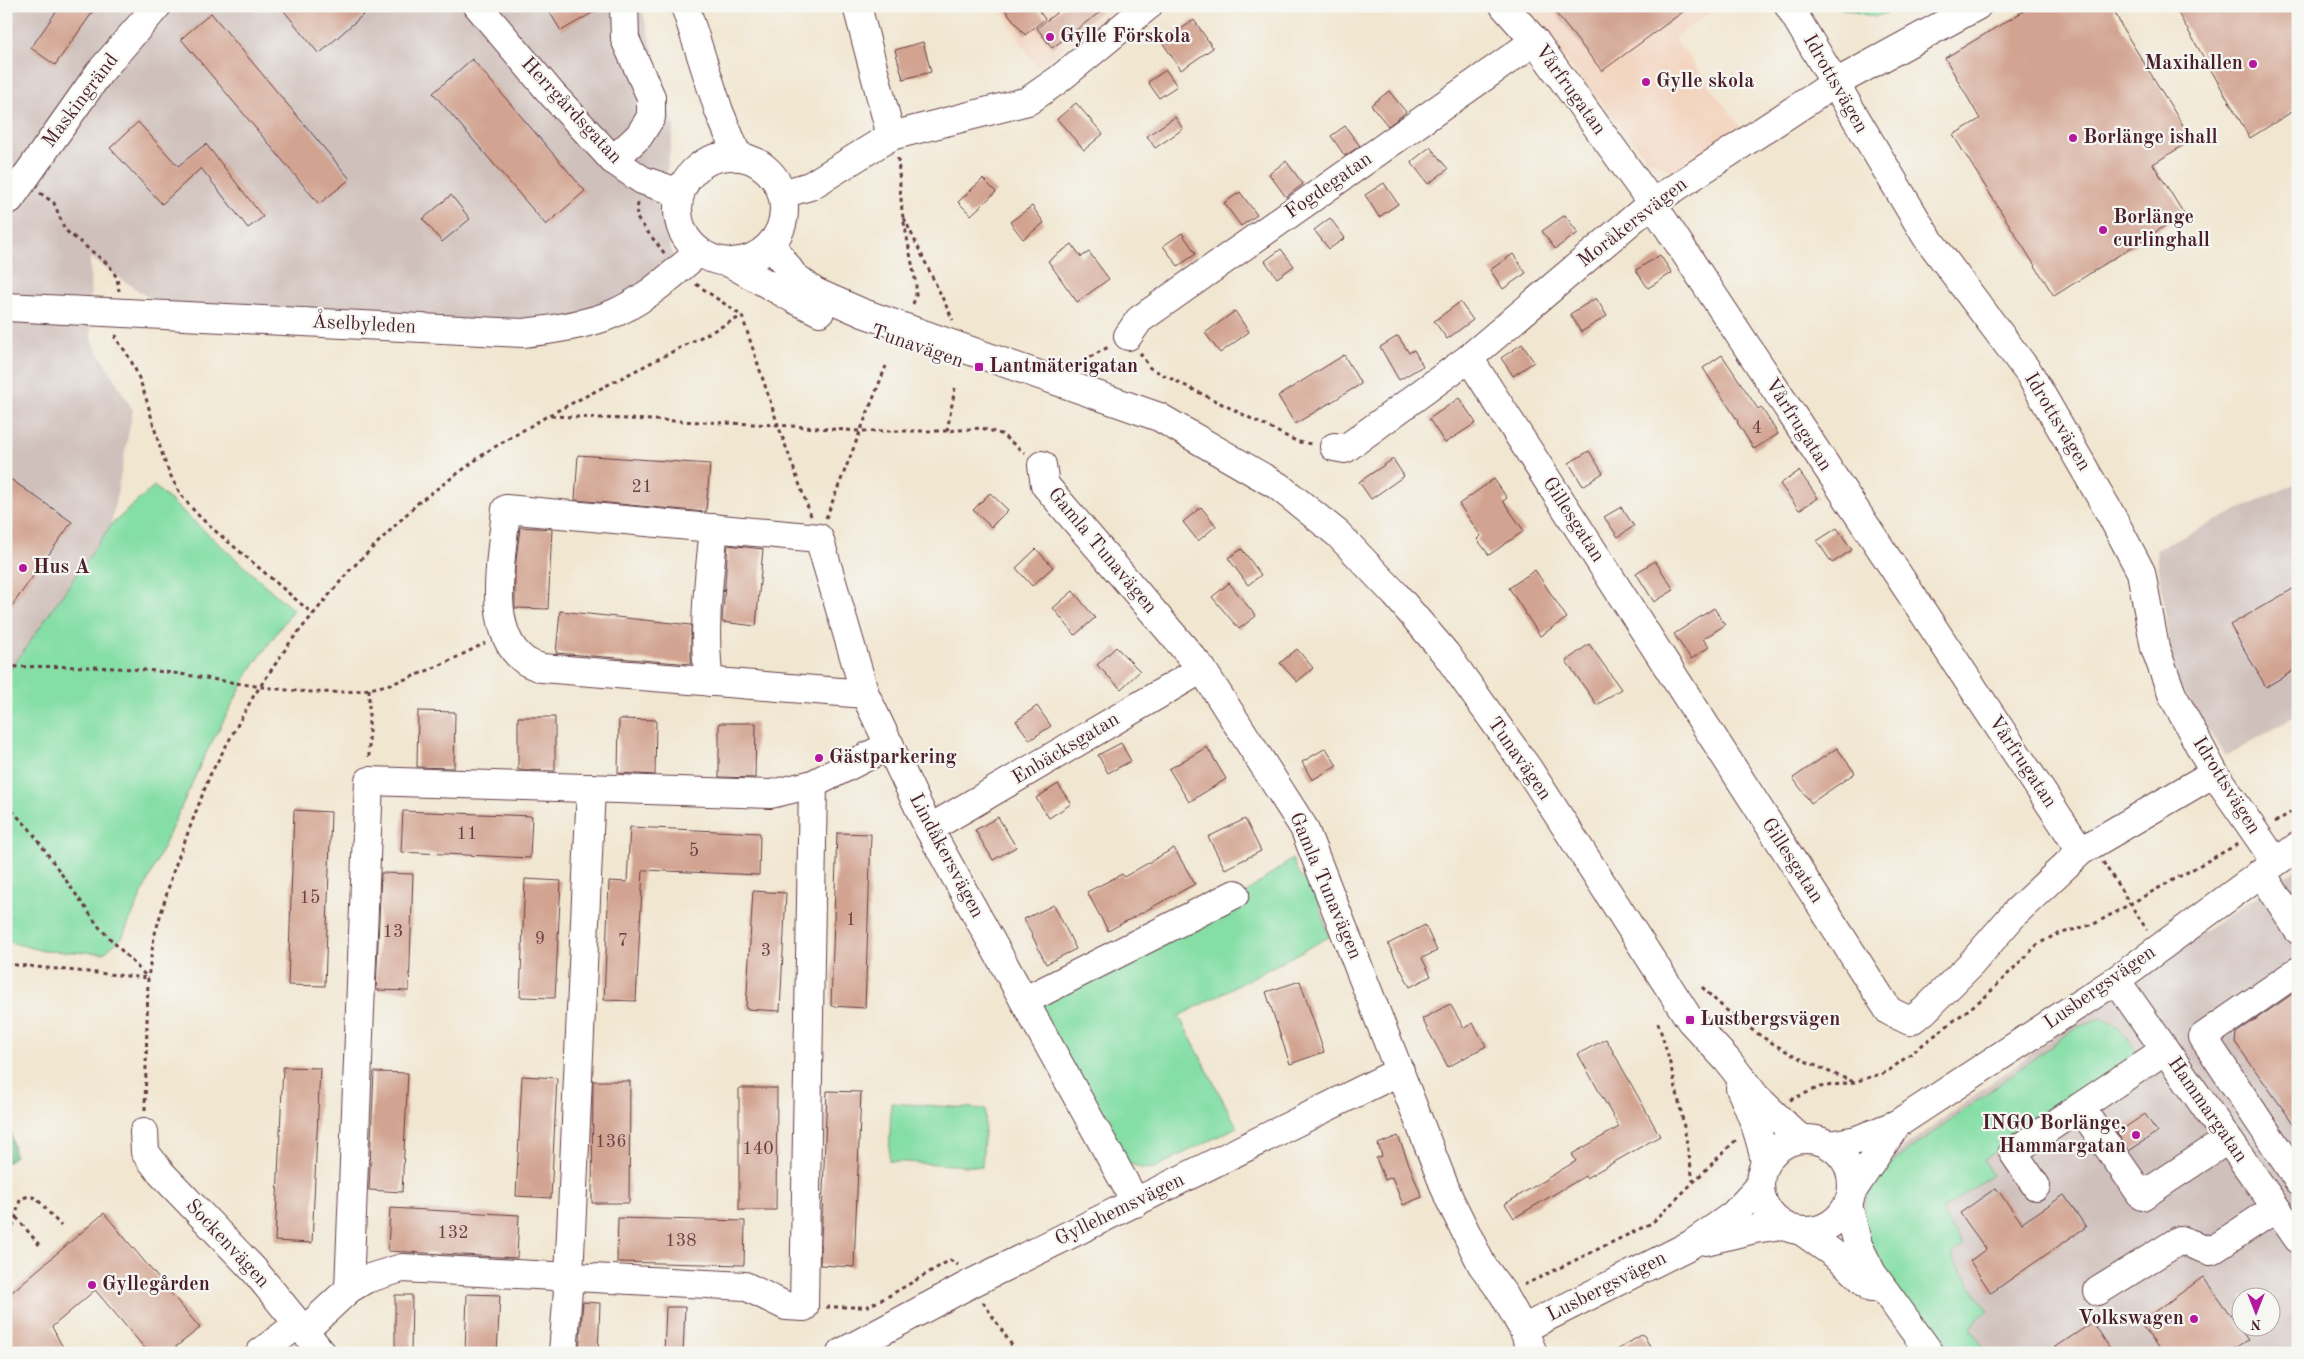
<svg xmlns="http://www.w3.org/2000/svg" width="2304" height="1359" font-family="'Old Standard TT',serif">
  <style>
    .built { fill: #f3d4bf }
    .industrial { fill: #cfc0bb; fill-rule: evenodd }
    .green { fill: #84dea5; stroke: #677e68 }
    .forest { fill: #6bbd8a; stroke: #5a6e5a }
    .building { fill: #d2a390 }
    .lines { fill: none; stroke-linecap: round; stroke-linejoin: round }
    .minor-casing { stroke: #633d44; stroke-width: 30 }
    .path { stroke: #633d44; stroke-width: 3; stroke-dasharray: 4 4; stroke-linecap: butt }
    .minor { stroke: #fff; stroke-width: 28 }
    .poi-dot { fill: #b5179e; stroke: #f6f6f2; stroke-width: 2 }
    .labels { text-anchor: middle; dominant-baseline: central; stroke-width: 4.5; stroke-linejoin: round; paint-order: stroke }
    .number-label { font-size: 18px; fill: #6c4044 }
    .poi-label { font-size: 20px; font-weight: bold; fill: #4a1f2b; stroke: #f6f6f2; text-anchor: start }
    .street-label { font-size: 20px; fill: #4a1f2b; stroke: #f6f6f2 }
  </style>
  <rect width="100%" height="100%" fill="#f6f6f2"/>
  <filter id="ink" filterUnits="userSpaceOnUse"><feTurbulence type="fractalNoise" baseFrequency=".02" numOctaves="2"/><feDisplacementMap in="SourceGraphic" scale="10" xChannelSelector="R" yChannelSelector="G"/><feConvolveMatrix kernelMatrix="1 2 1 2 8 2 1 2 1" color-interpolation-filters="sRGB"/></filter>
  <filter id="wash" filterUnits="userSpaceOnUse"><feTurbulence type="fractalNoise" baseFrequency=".0096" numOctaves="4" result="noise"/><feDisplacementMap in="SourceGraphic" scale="20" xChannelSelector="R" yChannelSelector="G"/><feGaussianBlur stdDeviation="1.12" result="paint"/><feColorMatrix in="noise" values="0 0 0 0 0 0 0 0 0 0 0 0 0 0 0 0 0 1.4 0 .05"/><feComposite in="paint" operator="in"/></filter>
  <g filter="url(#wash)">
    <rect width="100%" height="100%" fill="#f1e6d0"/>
    <g class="built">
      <path d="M999,6H1128L1036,67Z"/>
      <path d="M1520,6H1719L1674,38L1741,127L1675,173L1648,159Z"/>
    </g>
    <g class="industrial">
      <path d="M6,6H641L674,127L660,211L677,271L586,323L223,318L150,299L90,257L91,340L133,410L111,525L6,676Z"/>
      <path d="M2298,482V715L2226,756L2175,680L2156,549Z"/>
      <path d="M2298,868V1353H1938L1856,1220L1861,1196L1890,1158L2103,1000ZM2242,1296H2272V1326H2242Z"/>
    </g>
    <g class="green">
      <path d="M1833,6H1909L1874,17Z"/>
      <path d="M154,486L293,610L251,669L203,759L122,938L104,953L43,951L6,941V676L111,525Z"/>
      <path d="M1292,859L1300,877L1312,882L1329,937L1179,1016L1237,1127L1154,1168L1143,1169L1129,1163L1037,1003L1241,896Z"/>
      <path d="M2101,1018L2118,1027L2139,1054L1983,1160L1992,1175L1941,1211L1963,1245L1951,1255L1988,1311L1970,1327L1987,1353H1942C1921,1323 1866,1257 1862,1224C1860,1201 1879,1180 1892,1163L2078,1026Z"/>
      <path d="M891,1103L986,1109L982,1167L889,1161Z"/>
    </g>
    <path class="forest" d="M6,1106L15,1156L6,1163Z"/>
    <g id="blocks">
      <g class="building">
        <path d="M60,6H97L55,65L31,48Z"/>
        <path d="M280,6H373L319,54Z"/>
        <path d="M546,6H604L561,31Z"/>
        <path d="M1002,6H1035L1045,19L1025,35Z"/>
        <path d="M1065,6H1108L1052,48L1037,28Z"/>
        <path d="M1550,6H1691L1602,71Z"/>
        <path d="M2032,6H2112L2123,29L2192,140L2153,164L2184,214L2054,296L1953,135L1980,119L1945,58Z"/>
        <path d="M2174,6H2289L2298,21V108L2250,138Z"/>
        <path d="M211,13L350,179L319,204L181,39Z"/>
        <path d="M1194,20L1213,48L1181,70L1162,42Z"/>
        <path d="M923,42L931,72L903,79L895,50Z"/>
        <path d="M472,59L585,191L546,225L433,93Z"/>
        <path d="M1166,70L1177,86L1159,98L1148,82Z"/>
        <path d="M1389,91L1406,112L1388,126L1371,105Z"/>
        <path d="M1076,103L1103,134L1084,150L1057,119Z"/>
        <path d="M1175,117L1183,129L1155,148L1147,136Z"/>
        <path d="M138,122L178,166L206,144L263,217L248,228L201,168L162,204L110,148Z"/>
        <path d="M1345,126L1360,146L1345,156L1331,136Z"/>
        <path d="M1430,147L1448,169L1428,184L1411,162Z"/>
        <path d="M1286,161L1303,184L1286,197L1269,174Z"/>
        <path d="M983,179L996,192L971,215L958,202Z"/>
        <path d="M1384,183L1398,204L1379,217L1365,195Z"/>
        <path d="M1240,192L1257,215L1241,226L1224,203Z"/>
        <path d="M451,195L470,219L442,242L423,219Z"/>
        <path d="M1032,206L1044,223L1023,239L1010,222Z"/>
        <path d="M1565,215L1578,233L1555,249L1542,231Z"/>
        <path d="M1330,218L1345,238L1329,249L1314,230Z"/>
        <path d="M1182,233L1196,254L1178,266L1163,246Z"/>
        <path d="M1072,244L1081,257L1089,252L1109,279L1077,302L1048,261Z"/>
        <path d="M1281,249L1294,266L1277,278L1265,261Z"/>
        <path d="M1513,254L1526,273L1503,289L1490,270Z"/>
        <path d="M1660,255L1672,273L1648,288L1636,270Z"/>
        <path d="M1596,298L1607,316L1581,332L1570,314Z"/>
        <path d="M1460,302L1473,320L1447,339L1434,321Z"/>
        <path d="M1235,311L1249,332L1220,353L1205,333Z"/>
        <path d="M1398,336L1409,353L1414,350L1423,366L1399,380L1380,347Z"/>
        <path d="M1522,344L1534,362L1513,376L1501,358Z"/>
        <path d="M1344,355L1361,384L1295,424L1278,396Z"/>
        <path d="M1722,355L1758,409L1761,407L1778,434L1754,449L1737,422L1738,421L1703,368Z"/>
        <path d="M1459,398L1476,423L1445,443L1429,419Z"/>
        <path d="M1589,451L1603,473L1583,486L1569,463Z"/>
        <path d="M578,455L710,464L706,512L575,500Z"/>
        <path d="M1393,459L1404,476L1371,499L1359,482Z"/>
        <path d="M1799,471L1818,498L1799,510L1780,484Z"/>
        <path d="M6,476L72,522L6,614Z"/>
        <path d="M1494,479L1507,498L1503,501L1524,531L1489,555L1477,539L1481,536L1459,504Z"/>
        <path d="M990,493L1008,510L991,527L973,510Z"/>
        <path d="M1201,507L1216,526L1198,541L1183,522Z"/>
        <path d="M1621,507L1634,526L1618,537L1604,517Z"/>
        <path d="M520,527L552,529L548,609L515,608V569Z"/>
        <path d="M1837,528L1852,550L1832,563L1817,541Z"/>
        <path d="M728,545L763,549L756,626L722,622Z"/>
        <path d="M1036,549L1053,567L1032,586L1016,568Z"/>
        <path d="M1242,549L1261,575L1248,585L1228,558Z"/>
        <path d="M1655,561L1674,590L1654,602L1636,573Z"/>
        <path d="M1535,570L1567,618L1540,636L1509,588Z"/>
        <path d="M1229,583L1256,616L1239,629L1212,597Z"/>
        <path d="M2298,586V668L2266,687L2230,625Z"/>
        <path d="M1073,591L1095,618L1075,635L1053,608Z"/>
        <path d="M1714,608L1725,625L1703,639L1709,647L1691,659L1674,634Z"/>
        <path d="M560,611L691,625V664L556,653Z"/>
        <path d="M1589,644L1621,689L1597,705L1566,661Z"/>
        <path d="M1116,647L1140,671L1121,689L1097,665Z"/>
        <path d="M1297,649L1313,668L1297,682L1280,663Z"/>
        <path d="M1037,706L1051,726L1030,740L1016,721Z"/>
        <path d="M418,711L455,712L454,768L417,767Z"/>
        <path d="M518,717H555V771L518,770Z"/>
        <path d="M619,719L656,720L655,775L618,773Z"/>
        <path d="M719,723H756L755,778L719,777Z"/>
        <path d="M1121,743L1131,761L1108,773L1098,755Z"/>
        <path d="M1207,747L1226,779L1189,802L1169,769Z"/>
        <path d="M1326,748L1337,766L1312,780L1302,762Z"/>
        <path d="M1837,748L1855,773L1811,803L1793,778Z"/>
        <path d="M1058,784L1071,804L1049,818L1036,798Z"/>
        <path d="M294,810L331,812L325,986L288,985Z"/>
        <path d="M403,811L532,816L530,858L401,852Z"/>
        <path d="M998,817L1016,847L993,860L975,830Z"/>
        <path d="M1245,819L1261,851L1225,869L1208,837Z"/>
        <path d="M630,827L760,833L759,875L643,870L636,1001L604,1000L609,881L627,882Z"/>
        <path d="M837,833L871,834L865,1008L831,1006Z"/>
        <path d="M1174,848L1195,884L1108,931L1087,892L1122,874L1124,877Z"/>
        <path d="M381,873L413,874L409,991L376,990Z"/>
        <path d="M525,879L561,881L555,998L520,997Z"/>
        <path d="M753,891L786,893L780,1011L746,1009Z"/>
        <path d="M1054,905L1076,949L1046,964L1024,919Z"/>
        <path d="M1425,925L1437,951L1422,958L1431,976L1410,987L1388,944Z"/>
        <path d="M1300,981L1324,1052L1290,1064L1266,992Z"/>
        <path d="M2298,990V1130L2235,1042L2236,1033Z"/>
        <path d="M1450,1004L1464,1028L1473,1023L1486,1046L1448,1067L1422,1019Z"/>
        <path d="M1606,1039L1660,1136L1586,1178L1585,1176L1514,1218L1505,1204L1576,1161L1572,1154L1619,1127L1578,1054Z"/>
        <path d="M283,1067L320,1068L312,1243L275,1241Z"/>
        <path d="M374,1072L408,1073L402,1192L369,1190Z"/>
        <path d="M522,1076L557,1078L551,1198L516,1196Z"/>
        <path d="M593,1081H630L629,1203H592Z"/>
        <path d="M739,1088H777L776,1210H739Z"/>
        <path d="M827,1091L861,1092L854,1267L820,1265Z"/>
        <path d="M2145,1114L2157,1132L2129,1151L2117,1133Z"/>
        <path d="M1398,1136L1422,1197L1403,1205L1392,1177L1385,1180L1376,1158L1382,1156L1378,1144Z"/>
        <path d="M1996,1188L2022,1223L2064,1195L2086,1227L1991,1293L1970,1261L1986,1249L1960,1213Z"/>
        <path d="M390,1208L519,1215L517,1258L388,1251Z"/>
        <path d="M104,1213L200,1328L168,1353H149L95,1290L52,1327L66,1353H10L6,1346V1297Z"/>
        <path d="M618,1218L745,1221L744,1265L617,1262Z"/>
        <path d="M2203,1277L2248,1340L2228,1353H2162L2140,1323Z"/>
        <path d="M467,1294L500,1295L497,1353H465Z"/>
        <path d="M395,1295H412L411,1353H395Z"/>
        <path d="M583,1302L600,1303L598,1353H579Z"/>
        <path d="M666,1307H685L683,1353H664Z"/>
        <path d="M2093,1322L2113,1353H2047Z"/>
        <path d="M1643,1334L1654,1353H1612Z"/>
      </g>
    </g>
  </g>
  <g filter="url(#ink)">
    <use href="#blocks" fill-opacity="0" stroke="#633d44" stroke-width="1"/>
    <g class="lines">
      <defs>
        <g id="minor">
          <path d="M478,6L551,93L613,160L642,180L680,193"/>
          <path d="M685,6L719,111L738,157"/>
          <path d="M857,6L891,136"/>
          <path d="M1504,6L1535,41L1652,203L2081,851"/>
          <path d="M1789,6L1926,236L2029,373L2111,515L2141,572L2155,648L2172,694L2214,773L2275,861"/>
          <circle cx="731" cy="209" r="53"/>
          <path d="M613,160L639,136L651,117V97L625,39L624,6"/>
          <path d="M782,194L810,186L891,136L1028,101L1058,80L1148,6"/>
          <path d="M6,197L10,199L99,73L157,6"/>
          <path d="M771,244L793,275L815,292L863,313L1159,417L1278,486L1338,534L1395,594L1446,654L1529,770L1690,1020L1727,1060L1756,1097L1795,1134L1803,1139"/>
          <path d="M728,262L794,299L820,312"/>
          <path d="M6,307L523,333C550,330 579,326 605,317C641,304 671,276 699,252"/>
          <path d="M1128,336L1139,320L1535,41"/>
          <path d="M1469,358L1889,1011L1910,1021L1924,1011L1971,964L2015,913L2081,851L2214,773"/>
          <path d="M1334,447L1345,449L1469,358L1652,203L1834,84L1977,6"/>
          <path d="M1042,465L1045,485L1202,669L1304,828L1449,1198L1482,1265L1504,1295L1523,1329L1533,1353"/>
          <path d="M709,682C702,630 709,579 714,528"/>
          <path d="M865,694L542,668C536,666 529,664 524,660C484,630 503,552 506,509L819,538L865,694L929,829L1136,1203"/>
          <path d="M929,829L1202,669"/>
          <path d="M2261,872L2298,930"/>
          <path d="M2298,971L2203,1037L2298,1180"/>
          <path d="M2116,980L2298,1239"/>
          <path d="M1024,1001L1235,894"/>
          <path d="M2165,1050L2080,1107L2142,1196L2227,1140"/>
          <path d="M1740,1088C1751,1113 1761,1137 1765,1163"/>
          <path d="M144,1132L145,1152L161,1173L254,1270L322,1353"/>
          <circle cx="1806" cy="1185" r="46"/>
          <path d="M1830,1145L1857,1140L1897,1124L2116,980L2298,846"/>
          <path d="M2036,1186L2013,1152L2080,1107"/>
          <path d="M1853,1190L1897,1124"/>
          <path d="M1848,1205L1858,1245L1872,1273L1930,1353"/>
          <path d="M1803,1232L1841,1259L1871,1288"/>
          <path d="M1706,1241L1755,1229L1782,1225"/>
          <path d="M349,1289L369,781L771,794L813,784L890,745"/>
          <path d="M2098,1291L2180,1240L2211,1251L2276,1208"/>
          <path d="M1523,1329L1690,1245L1733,1215L1760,1186"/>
          <path d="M304,1331L349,1289L366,1279L402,1268L745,1286L786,1306L804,1307L813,784"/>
          <path d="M260,1353L298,1324"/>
          <path d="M563,1353L569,1277L591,788"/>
          <path d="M841,1353L970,1284L1400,1071"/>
        </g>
      </defs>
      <use href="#minor" class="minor-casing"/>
      <g class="path">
        <path d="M898,158L902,212L916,284V295L912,307"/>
        <path d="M40,193L54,203L65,230L109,265L117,278L119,291"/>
        <path d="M638,203L636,217L665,254"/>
        <path d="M904,218L953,320"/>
        <path d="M696,284L742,316L778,425L859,431H947L982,428L1001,434L1025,453"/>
        <path d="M117,335L115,338C155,383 149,449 183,497C198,518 219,534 238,550C263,571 288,593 313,614"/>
        <path d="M1140,353L1150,368L1298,442L1313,444"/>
        <path d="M1076,365L1110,346"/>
        <path d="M551,416L778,425L811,516"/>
        <path d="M947,431L955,388"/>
        <path d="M826,518L886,366"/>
        <path d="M6,667C62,666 118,666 173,673C232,681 310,700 369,689C410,681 448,662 485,643"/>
        <path d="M369,689V758"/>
        <path d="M6,805L29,828L99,927L148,978"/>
        <path d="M2275,822L2298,808"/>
        <path d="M2103,862L2147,930"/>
        <path d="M6,964L148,978"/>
        <path d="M1702,987C1748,1034 1793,1058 1854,1082"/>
        <path d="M1658,1023C1675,1074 1685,1128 1693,1181"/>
        <path d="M1790,1100L1820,1087L1854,1082L1887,1072L1986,996L2038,944L2055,935L2094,924L2238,844"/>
        <path d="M145,1110L148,978L154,937L174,869L210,775L253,697L291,641L349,571L419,502L488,451L549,415L742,316"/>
        <path d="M6,1205L41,1247"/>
        <path d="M6,1241L11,1233L20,1200C26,1196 30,1195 37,1199L61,1226"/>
        <path d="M1524,1285L1652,1223L1737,1139"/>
        <path d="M983,1302L1017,1353"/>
        <path d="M826,1307H866L887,1297L950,1260L958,1265"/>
      </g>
      <use href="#minor" class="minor"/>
    </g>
  </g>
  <g class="poi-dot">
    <circle cx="1050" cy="37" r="5"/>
    <circle cx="2253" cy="64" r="5"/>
    <circle cx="1646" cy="82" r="5"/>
    <circle cx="2073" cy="138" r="5"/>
    <circle cx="2103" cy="230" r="5"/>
    <rect x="974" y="362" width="10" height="10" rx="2.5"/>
    <circle cx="23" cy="568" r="5"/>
    <circle cx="819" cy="758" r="5"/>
    <rect x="1685" y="1015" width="10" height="10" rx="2.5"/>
    <circle cx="2136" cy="1135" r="5"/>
    <circle cx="92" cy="1285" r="5"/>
    <circle cx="2194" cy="1319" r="5"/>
  </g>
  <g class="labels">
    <g class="number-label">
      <text x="1757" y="428">4</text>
      <text x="642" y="487">21</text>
      <text x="467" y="834">11</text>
      <text x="694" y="851">5</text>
      <text x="310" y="898">15</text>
      <text x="851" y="920">1</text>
      <text x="393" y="932">13</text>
      <text x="540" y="939">9</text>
      <text x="623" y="941">7</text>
      <text x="766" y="951">3</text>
      <text x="611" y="1142">136</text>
      <text x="758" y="1149">140</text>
      <text x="453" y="1233">132</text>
      <text x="681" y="1241">138</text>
    </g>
    <g class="poi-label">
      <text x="1060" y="37">Gylle Förskola</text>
      <text x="2243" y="64" text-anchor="end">Maxihallen</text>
      <text x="1656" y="82">Gylle skola</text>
      <text x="2083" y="138">Borlänge ishall</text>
      <text x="2113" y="218">Borlänge<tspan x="2113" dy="23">curlinghall</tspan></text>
      <text x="989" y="367">Lantmäterigatan</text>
      <text x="33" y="568">Hus A</text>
      <text x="829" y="758">Gästparkering</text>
      <text x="1700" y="1020">Lustbergsvägen</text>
      <text x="2126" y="1124" text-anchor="end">INGO Borlänge,<tspan x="2126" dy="23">Hammargatan</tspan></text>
      <text x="102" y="1285">Gyllegården</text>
      <text x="2184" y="1319" text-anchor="end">Volkswagen</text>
    </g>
    <g class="street-label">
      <text transform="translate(1835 84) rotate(60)">Idrottsvägen</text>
      <text transform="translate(1570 90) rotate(54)">Vårfrugatan</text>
      <text transform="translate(81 101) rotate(-53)">Maskingränd</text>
      <text transform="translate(571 111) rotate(47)">Herrgårdsgatan</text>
      <text transform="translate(1329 186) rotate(-35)">Fogdegatan</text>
      <text transform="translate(1633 223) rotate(-38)">Moråkersvägen</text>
      <text transform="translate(364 325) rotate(3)">Åselbyleden</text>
      <text transform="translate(917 347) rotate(19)">Tunavägen</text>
      <text transform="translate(2057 422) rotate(59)">Idrottsvägen</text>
      <text transform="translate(1798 425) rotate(57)">Vårfrugatan</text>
      <text transform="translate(1573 520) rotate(57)">Gillesgatan</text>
      <text transform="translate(1102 551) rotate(50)">Gamla Tunavägen</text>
      <text transform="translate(1066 749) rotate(-31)">Enbäcksgatan</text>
      <text transform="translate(1519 759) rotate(55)">Tunavägen</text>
      <text transform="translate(2022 762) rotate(56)">Vårfrugatan</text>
      <text transform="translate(2226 786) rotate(58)">Idrottsvägen</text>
      <text transform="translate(946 856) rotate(62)">Lindåkersvägen</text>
      <text transform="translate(1792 861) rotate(57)">Gillesgatan</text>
      <text transform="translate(1325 886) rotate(67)">Gamla Tunavägen</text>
      <text transform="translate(2100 988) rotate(-35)">Lusbergsvägen</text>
      <text transform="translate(2207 1110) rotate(55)">Hammargatan</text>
      <text transform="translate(1120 1210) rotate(-26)">Gyllehemsvägen</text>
      <text transform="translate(227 1244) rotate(47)">Sockenvägen</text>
      <text transform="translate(1607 1287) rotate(-27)">Lusbergsvägen</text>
    </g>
  </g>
  <rect width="2304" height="1359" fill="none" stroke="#f6f6f2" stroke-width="25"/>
  <g transform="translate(2256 1312) rotate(180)"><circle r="24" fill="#f6f6f2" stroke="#b1a0a2"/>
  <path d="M0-4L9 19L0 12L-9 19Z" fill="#b5179e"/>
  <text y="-8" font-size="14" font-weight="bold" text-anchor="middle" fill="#4a1f2b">N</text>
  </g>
</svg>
